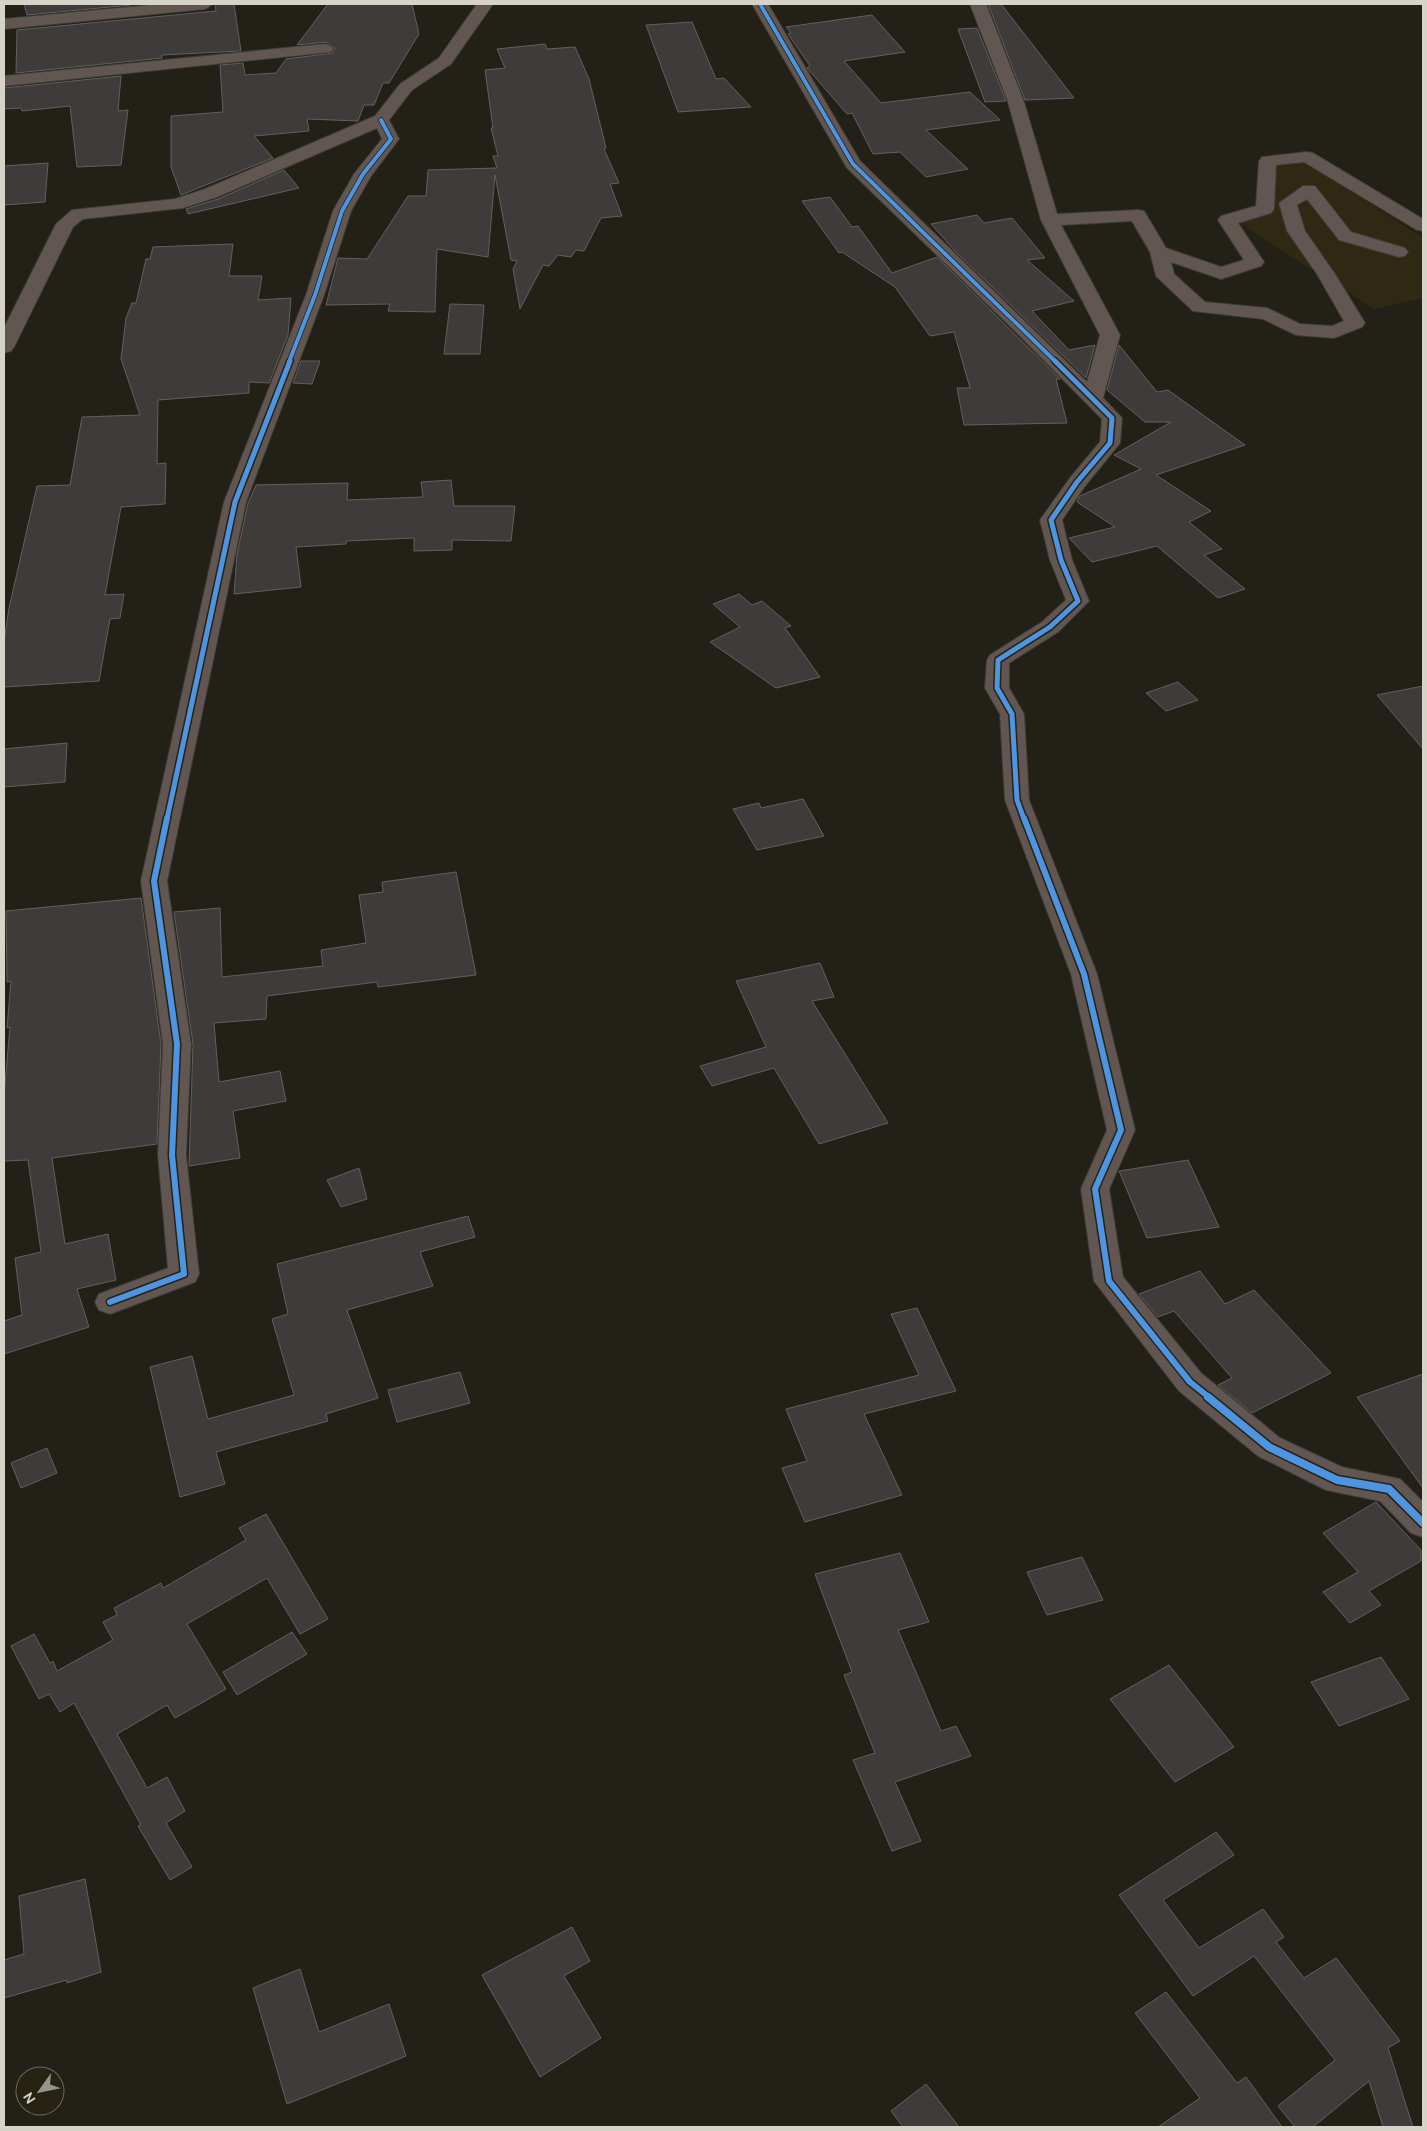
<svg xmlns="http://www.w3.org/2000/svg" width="1427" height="2131" font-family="Ubuntu,sans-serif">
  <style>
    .built { fill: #2f2914 }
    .building { fill: #3e3b3a; stroke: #62605e }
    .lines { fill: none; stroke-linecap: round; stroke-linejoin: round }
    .minor-casing { stroke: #3e3c34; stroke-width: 2 }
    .minor { fill: #615651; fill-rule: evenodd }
    .cycleway-far3-casing { stroke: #272312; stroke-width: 5.5 }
    .cycleway-far2-casing { stroke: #272312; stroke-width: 8 }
    .cycleway-far1-casing { stroke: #272312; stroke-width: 9 }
    .cycleway-casing { stroke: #272312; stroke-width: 11 }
    .cycleway-far3 { stroke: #4d94e3; stroke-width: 4 }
    .cycleway-far2 { stroke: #4d94e3; stroke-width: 5 }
    .cycleway-far1 { stroke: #4d94e3; stroke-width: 6 }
    .cycleway { stroke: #4d94e3; stroke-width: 8 }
  </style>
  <rect width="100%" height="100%" fill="#222017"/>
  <path class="built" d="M1306,162L1423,238V298L1374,309L1342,288L1331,271L1312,270L1239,223L1274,210L1273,165Z"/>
  <g class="building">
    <path d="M24,4H131V5L27,15Z"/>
    <path d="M215,4H234L241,51L162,55V58L16,73L17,30L216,11Z"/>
    <path d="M328,4H412L419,34L389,83H383L374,105H364L358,121L307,119L309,131L254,136L273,158L181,195L171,167V116L223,112L220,65L243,63L245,75L276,73L286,59L333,53L335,48L326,42L297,45Z"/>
    <path d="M988,4H1001L1074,98L1025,100Z"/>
    <path d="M872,15L905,52L844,61L881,103L970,92L1000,120L926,130L968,169L926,177L900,152L873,154L852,113L847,114L807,68L810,66L788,34L791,33L786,27Z"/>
    <path d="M692,22L716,79L724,78L751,107L678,112L646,25Z"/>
    <path d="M977,28L1006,101L985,102L958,29Z"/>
    <path d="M545,44L547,49L575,47L589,79L606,148L604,149L619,183L610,184L622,216L601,218L584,251L576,250L571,257L558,255L549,266L543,265L520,309L513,269L517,261L511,260L495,175L488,257L437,249L435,312L388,311L390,304L326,305L338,258L367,259L408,196H426L428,170L497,168L493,156H498L491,128H493L485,70L505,68L497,49Z"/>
    <path d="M121,76L118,111L128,110L121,165L77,167L70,106L22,111L21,108L4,109V88Z"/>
    <path d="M48,163L45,202L4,205V166Z"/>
    <path d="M284,170L299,188L188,214L186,209L218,199Z"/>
    <path d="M830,197L852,227L858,226L892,273L937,257L1060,379H1056L1067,423L964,425L957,388H970L954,332L930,336L895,287L842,252L839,253L802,201Z"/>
    <path d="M977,215L984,223L1012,218L1045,258L1027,260L1074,301L1032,311L1069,350L1095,345L1086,378L955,251L931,224Z"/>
    <path d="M233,244L229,276H262L258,300L291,298L288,335L269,383L249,382V393L158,400L157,464L166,463L165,504L121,507L105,595L124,594L120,618L110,619L99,681L4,687V642L9,608L37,486L70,485L82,417L140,415L121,359L126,318L132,303H136L146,259H150L153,247Z"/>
    <path d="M450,304L484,305L480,354H444Z"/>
    <path d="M1119,345L1157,392L1168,390L1245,445L1156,475L1211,511L1189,522L1222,549L1204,555L1245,589L1218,598L1157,546L1092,562L1069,538L1115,527L1077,502L1080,496L1141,469L1114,455L1171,422H1145L1107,390Z"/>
    <path d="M301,361H320L312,384L293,383Z"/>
    <path d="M451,480L454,506H515L511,541L452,540V550L414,551V538L346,541V544L296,547L301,587L234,594L237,554L248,503L256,485L348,483L347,500L423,497L421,482Z"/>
    <path d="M739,594L752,605L762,601L791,626L785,628L820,677L776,688L710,642L740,627L713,604Z"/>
    <path d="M1178,682L1198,700L1166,711L1146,693Z"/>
    <path d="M1423,686V749L1377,695Z"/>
    <path d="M67,743L65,782L4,787V749Z"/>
    <path d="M803,799L824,836L757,850L733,809L759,803L761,808Z"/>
    <path d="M456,872L476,975L378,987L377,982L267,996L266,1019L214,1023L219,1082L280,1071L286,1101L233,1111L240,1158L189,1166L193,1044L174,912L220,908L222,977L323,966L321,950L366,943L359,895L383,892L382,882Z"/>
    <path d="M141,898L161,1044L157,1144L52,1158L65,1244L108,1234L116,1280L77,1289L89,1327L4,1354V1321L22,1315L15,1258L41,1252L28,1160L4,1161V1095L10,1027L7,1028L11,981L7,982L6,911Z"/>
    <path d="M820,963L834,997L812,1001L888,1123L819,1144L774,1068L712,1086L700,1066L766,1047L736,981Z"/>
    <path d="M1188,1160L1219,1227L1147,1238L1119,1171Z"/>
    <path d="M359,1168L367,1199L341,1207L327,1180Z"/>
    <path d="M468,1216L475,1237L420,1252L433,1286L347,1310L378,1398L326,1414L328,1421L216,1452L225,1484L180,1497L150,1367L192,1356L208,1419L294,1395L272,1319L288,1314L277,1264Z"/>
    <path d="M1200,1271L1225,1304L1254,1290L1331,1373L1252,1413L1218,1385L1232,1378L1174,1311L1158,1317L1139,1294Z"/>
    <path d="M917,1308L956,1391L864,1414L902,1495L805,1522L782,1468L807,1461L786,1409L919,1375L891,1314Z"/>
    <path d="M460,1372L470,1403L397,1422L388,1390Z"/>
    <path d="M1423,1374V1488L1357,1397Z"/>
    <path d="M47,1448L57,1473L21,1488L11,1463Z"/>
    <path d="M1376,1502L1421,1550V1561L1369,1591L1381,1605L1350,1623L1323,1592L1358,1572L1323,1533Z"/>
    <path d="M266,1514L328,1619L300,1634L267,1578L187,1624L226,1689L175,1718L167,1705L117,1734L147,1788L167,1777L185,1811L166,1823L192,1867L170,1880L138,1826L141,1825L74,1703L60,1712L49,1694L39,1699L11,1646L34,1634L50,1663L53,1661L57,1671L113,1640L103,1622L117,1615L114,1608L161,1583L163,1588L246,1540L239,1528Z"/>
    <path d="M900,1553L929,1622L898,1630L941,1731L956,1726L971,1756L895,1782L921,1841L892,1851L853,1760L875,1753L844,1675L852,1672L815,1574Z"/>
    <path d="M1082,1557L1103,1600L1047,1615L1027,1572Z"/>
    <path d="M292,1632L307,1654L237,1695L223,1672Z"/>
    <path d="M1381,1657L1409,1699L1339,1726L1311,1682Z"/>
    <path d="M1169,1665L1234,1747L1175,1782L1110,1699Z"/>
    <path d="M1216,1832L1234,1855L1163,1900L1199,1948L1263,1909L1284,1937L1276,1942L1304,1978L1336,1958L1400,2041L1388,2048L1413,2127H1383L1369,2081L1313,2127H1295L1278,2106L1335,2060L1254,1956L1193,1996L1119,1895Z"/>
    <path d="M85,1879L101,1972L67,1983V1980L4,1998V1960L24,1954L19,1896Z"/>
    <path d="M572,1927L590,1961L564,1976L601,2038L540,2077L482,1975Z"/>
    <path d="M300,1969L319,2032L389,2004L406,2056L287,2104L253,1988Z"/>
    <path d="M1166,1992L1237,2083L1246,2077L1282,2127H1158L1200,2098L1135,2013Z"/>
    <path d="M926,2084L959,2127H903L891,2111Z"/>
  </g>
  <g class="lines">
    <defs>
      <g id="minor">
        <path d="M161,4H213L205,9L4,29V19Z"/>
        <path d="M477,4H493L451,64L412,90L389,120L399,139L371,176L351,211L324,295L246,502L167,881L191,1044L186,1155L199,1274L195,1282L110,1314L99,1310L95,1302L99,1294L168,1268L158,1155L163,1044L141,881L224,502L306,295L333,211L354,174L382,139L377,128L217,197L183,208L83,219L73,227L14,347L11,351L4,353V328L56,224L72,210L175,199L205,189L375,116L400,84L439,58Z"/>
        <path d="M752,4H768L860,161L1087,382L1100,335L1041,220L1008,102L970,4H986L1024,102L1057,214L1138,210L1144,211L1166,248L1221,267L1244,260L1218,220L1221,216L1256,206L1259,161L1262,157L1307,152L1313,153L1423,219V231L1417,230L1304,162L1276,165L1274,209L1271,213L1238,223L1264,262L1261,266L1221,279L1171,262L1174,274L1205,302L1267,308L1300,324L1332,326L1344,321L1317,274L1287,231L1279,203L1303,186H1315L1351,232L1405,248L1408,252L1405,256L1399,257L1339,240L1307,199L1297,205L1305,231L1335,274L1365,323L1362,327L1334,338L1296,335L1263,319L1193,311L1156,276L1150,252L1132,221L1061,225L1120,335L1103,398L1122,418L1120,443L1085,486L1062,520L1072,560L1089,601L1058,632L1009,663V688L1024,714L1029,800L1097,974L1135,1130L1109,1189L1123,1277L1201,1373L1280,1438L1342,1467L1400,1479L1423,1502V1537L1411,1533L1380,1501L1326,1490L1258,1456L1179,1391L1094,1281L1081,1189L1107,1130L1071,974L1005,800L1000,714L985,688L987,660L990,655L1042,622L1066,600L1050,560L1040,520L1070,478L1100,442L1102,419L1010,326L847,168Z"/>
        <path d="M325,44L331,46L333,49L331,52L4,86V76Z"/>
      </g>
    </defs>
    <use href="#minor" class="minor-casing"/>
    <use href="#minor" class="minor"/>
    <defs>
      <g id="cycleway-far3">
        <path d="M760,4L853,164L1056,362"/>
        <path d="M289,362L315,295L342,211L363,174L391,139L381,120"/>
      </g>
      <g id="cycleway-far2">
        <path d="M167,819L235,502L290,361"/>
        <path d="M1024,819L1017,800L1012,714L997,688L998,660L1050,627L1078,601L1061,560L1051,520L1077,482L1110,443L1112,418L1055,361"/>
      </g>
      <g id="cycleway-far1">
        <path d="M1024,818L1084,974L1121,1130L1095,1189L1109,1281L1190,1382L1210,1398"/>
        <path d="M110,1302L184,1274L172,1155L177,1044L154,881L167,818"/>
      </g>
      <path id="cycleway" d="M1208,1397L1269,1447L1337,1480L1389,1489L1423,1523"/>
    </defs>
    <use href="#cycleway-far3" class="cycleway-far3-casing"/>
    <use href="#cycleway-far2" class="cycleway-far2-casing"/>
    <use href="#cycleway-far1" class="cycleway-far1-casing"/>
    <use href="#cycleway" class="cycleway-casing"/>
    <use href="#cycleway-far3" class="cycleway-far3"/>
    <use href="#cycleway-far2" class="cycleway-far2"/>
    <use href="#cycleway-far1" class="cycleway-far1"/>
    <use href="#cycleway" class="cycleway"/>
  </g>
  <rect width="1427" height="2131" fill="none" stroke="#d6d4c9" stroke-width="10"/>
  <g transform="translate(40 2091) rotate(237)"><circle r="24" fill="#272312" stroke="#6d6a5b"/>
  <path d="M0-4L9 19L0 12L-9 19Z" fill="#97958b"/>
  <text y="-8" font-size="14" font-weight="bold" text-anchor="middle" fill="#d6d4c9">N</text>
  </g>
</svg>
